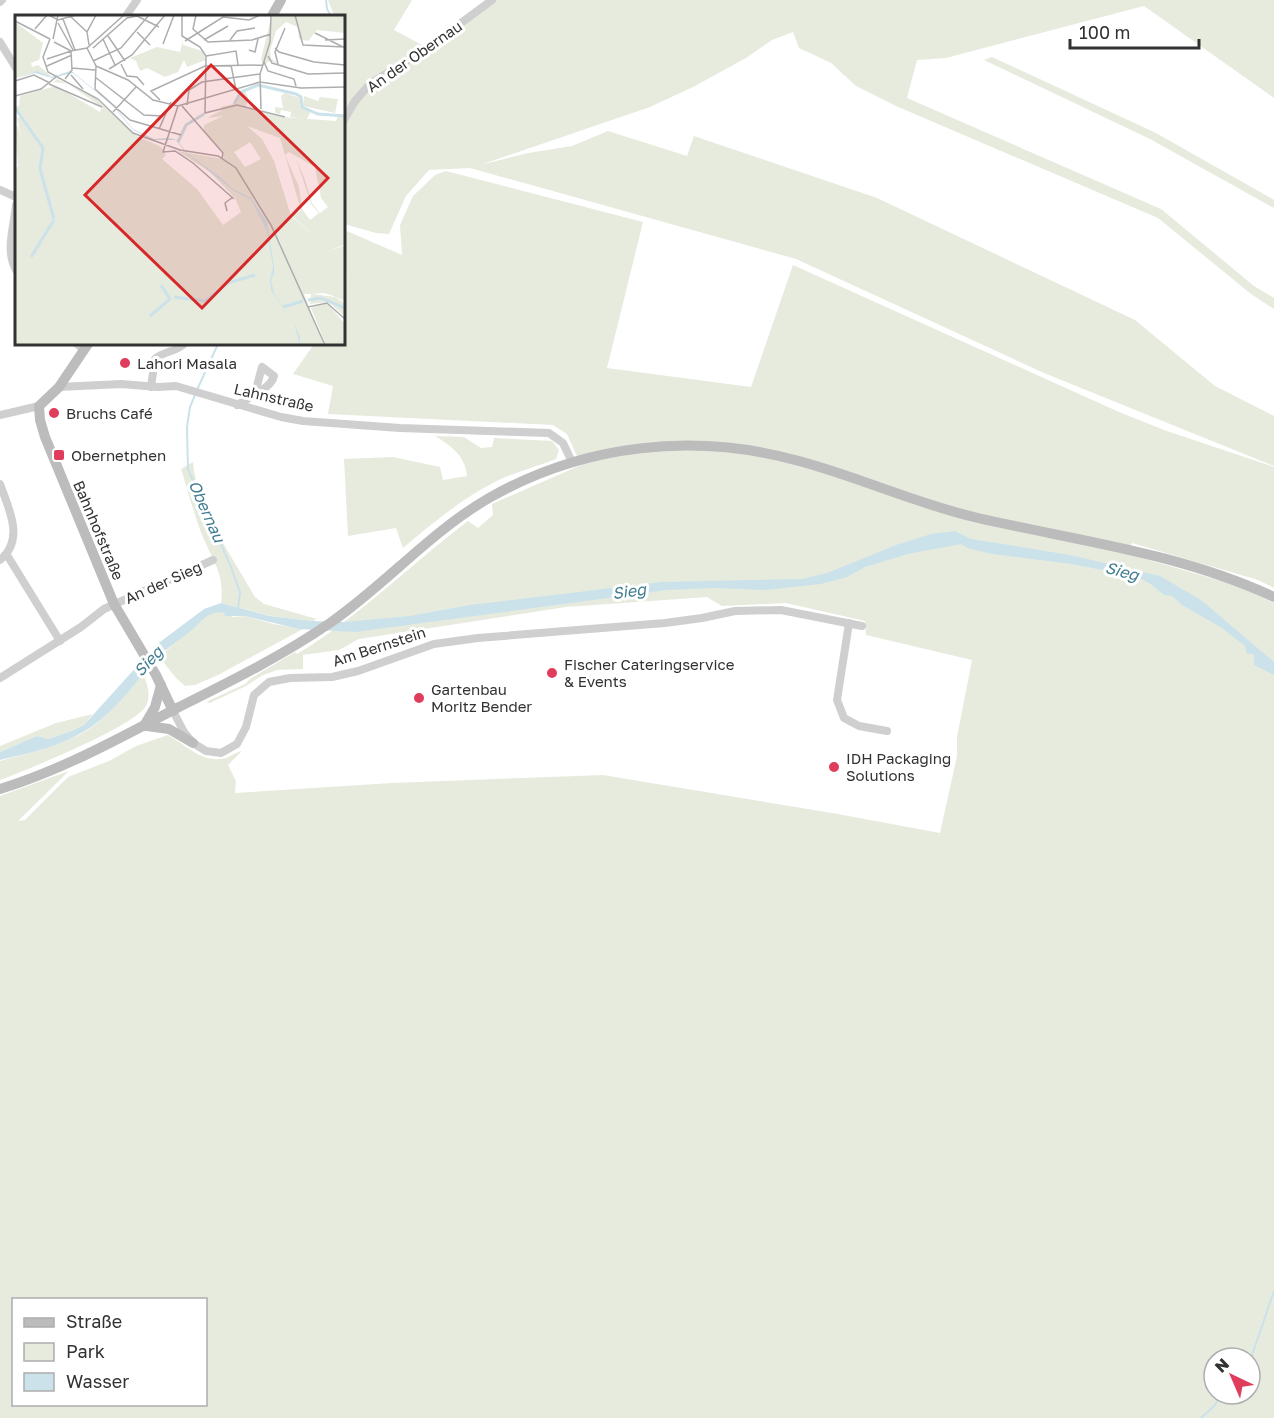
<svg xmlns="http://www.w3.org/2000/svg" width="1274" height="1418" font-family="'Golos Text',sans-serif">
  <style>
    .green { fill: #e6ebde; fill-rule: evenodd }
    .water { fill: #cbe2ea }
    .pier { fill: #fff }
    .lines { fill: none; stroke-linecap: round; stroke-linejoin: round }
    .stream { stroke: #cbe2ea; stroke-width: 2 }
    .street { stroke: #cfcfcf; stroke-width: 8 }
    .secondary { stroke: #bcbcbc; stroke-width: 10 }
    .poi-dot { fill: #e03c5c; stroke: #fff; stroke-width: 2 }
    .labels { text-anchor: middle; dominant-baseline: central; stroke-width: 6; stroke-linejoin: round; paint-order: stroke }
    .street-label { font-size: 15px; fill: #323232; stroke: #fff }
    .poi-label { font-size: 15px; fill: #323232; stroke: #fff; text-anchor: start }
    .water-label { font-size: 16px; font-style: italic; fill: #417d92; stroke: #fff }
    .inset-river { fill: none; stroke: #cbe2ea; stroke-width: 3 }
    .inset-road { fill: none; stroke: #adadad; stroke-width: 1.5 }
    .view { fill: #d62828; fill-opacity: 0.15; stroke: #d62828; stroke-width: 3 }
    .inset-edge { fill: none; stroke: #323232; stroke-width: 3 }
  </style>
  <rect width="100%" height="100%" fill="#fff"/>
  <g class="green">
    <path d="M328,0H412L394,30L424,46L490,0H1274V98L1144,6L946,58L917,60L907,98L1161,209L1254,286L1274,298V309L1251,294L1158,218L896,106L856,86L831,63L799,48L793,32L772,40L746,58L693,87L650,107L480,165L528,153L572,146L608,131L687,156L694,136L877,198L1135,320L1215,386L1274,416V466L1044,373L796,259L470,168L429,170L406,196L389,234L376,233L344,224V98L347,94L344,85V16H334Z"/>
    <path d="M992,57L1156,133L1274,200V208L1150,139L984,60Z"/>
    <path d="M446,171L643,222L607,368L751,387L793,265L1119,412L1164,430L1274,467V588L1258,580L1132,543L1128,554L1235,585L1274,603V1418H0V796L69,771L18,821L25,820L68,777L109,761L136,746L168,735C184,744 200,761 220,759C228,759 235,752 242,751L228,765L236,781L235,793L392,783L603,775L832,813L940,833L957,756V737L972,660L866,635L865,621L786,603L722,606L707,597L566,607L359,639L339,650L303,655V669L277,670L261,676L246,686L210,703L206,702L245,684L250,679L295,652L297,654C359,617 411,564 468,521L478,528L493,515L492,504L581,465L567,434L553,425L328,414L333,386L293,374L314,344H344V287L347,279L344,276V235L347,231L402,255L400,225L413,196L435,175ZM14,1300H206V1404H14ZM1214,1358H1250V1394H1214Z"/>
    <path d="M435,436L464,437L481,448L492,447L494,438L552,441L559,450L556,459C538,466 520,471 503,478C466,495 434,522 403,548L396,528L348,536L344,459L393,457L440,467L443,480L467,476C465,455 451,446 435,436Z"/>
    <path d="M193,462C196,505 233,559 255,597L264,604L317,619L313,621L271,616L221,603C225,575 213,561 203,537C194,515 188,491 181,469Z"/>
    <path d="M217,611L233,617L245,616L273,624L303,629L218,675L195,685L185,686L177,679L159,657L207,615Z"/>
    <path d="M143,675C148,685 151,696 146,706C135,726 25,771 0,780V761C27,754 54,747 79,735C104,723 124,695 143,675Z"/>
    <path d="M93,714L84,725L74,730L48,739L37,736L0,752V746L56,723Z"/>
  </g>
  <path class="water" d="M955,531L971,539L1070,555L1160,576L1201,600L1274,662V675L1254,665V654H1247L1245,646L1222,628L1182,605L1172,596L1164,595L1152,585L1138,577L1072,564L993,554L970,549L961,544L908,554L865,567L847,577L821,584L765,590L716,588L667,590L355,632L299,629L245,616H225L224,613C209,610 203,620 193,629C181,639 168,647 157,658C138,679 120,705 98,722C68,745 35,752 0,760V752L37,736L48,739L74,730L84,725L156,645L204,609L221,603L270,616L313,621L345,622L410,616L470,605L662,582L803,579L830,572L896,545L931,534Z"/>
  <path class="pier" d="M150,647L160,660L146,676L137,661Z"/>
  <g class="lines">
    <g class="stream">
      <path d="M326,0L327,9L331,16"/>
      <path d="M344,98L345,105L344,107"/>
      <path d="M197,390L218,344"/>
      <path d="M195,395L190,407L187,427L188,469L231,567L240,592L238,609"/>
      <path d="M1250,1361L1274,1291"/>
      <path d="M1201,1418L1215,1405L1221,1394"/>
    </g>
    <g class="street">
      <path d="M0,2L2,0"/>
      <path d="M126,16L137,0"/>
      <path d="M0,42L16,68"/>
      <path d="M344,120L355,101L370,84L430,46L492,0"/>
      <path d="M0,190L16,197"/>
      <path d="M16,205C14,226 5,251 16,270"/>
      <path d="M77,344L84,350"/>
      <path d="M59,387L121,384L158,387L176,386L281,417L303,421L400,428L549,433L563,443L572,462"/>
      <path d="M151,387L155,359C164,351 176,352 184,344"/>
      <path d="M237,405C247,398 271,389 274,376L262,367L255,393"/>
      <path d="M0,415L39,406"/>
      <path d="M0,484C9,509 25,540 0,560"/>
      <path d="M7,555L60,641"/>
      <path d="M849,623L837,700L844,718L859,726L887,731"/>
      <path d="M0,678L81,627L104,609L213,560"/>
      <path d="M173,711L184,732L193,743L206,751L221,753L237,744L246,727L254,695L269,682L290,678L332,677L358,671L434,644L478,638L665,623L702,618L735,611L781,610L862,626"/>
    </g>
    <g class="secondary">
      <path d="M272,16L281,0"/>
      <path d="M88,344L59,387L39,406L40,420L45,437L114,604L156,675L173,711"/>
      <path d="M144,726L155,707L161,685"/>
      <path d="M147,726L169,729L193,743"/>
      <path d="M0,789C62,770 120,738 177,708C229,682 282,656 330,623C385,585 430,532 489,498C584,444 694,432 799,461C859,477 917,504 978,518C1078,541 1180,553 1274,597"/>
    </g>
  </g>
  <g class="poi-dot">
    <circle cx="125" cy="363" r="6"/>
    <circle cx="54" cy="413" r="6"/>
    <rect x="53" y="449" width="12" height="12" rx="3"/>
    <circle cx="552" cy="673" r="6"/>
    <circle cx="419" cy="698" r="6"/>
    <circle cx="834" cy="767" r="6"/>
  </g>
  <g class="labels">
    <g class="street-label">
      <text transform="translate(414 56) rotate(-35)">An der Obernau</text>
      <text transform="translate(274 397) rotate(13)">Lahnstraße</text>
      <text transform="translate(99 530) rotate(67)">Bahnhofstraße</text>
      <text transform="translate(163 582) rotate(-24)">An der Sieg</text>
      <text transform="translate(379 646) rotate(-18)">Am Bernstein</text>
    </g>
    <g class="poi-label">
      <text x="137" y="363">Lahori Masala</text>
      <text x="66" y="413">Bruchs Café</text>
      <text x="71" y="455">Obernetphen</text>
      <text x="564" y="664">Fischer Cateringservice<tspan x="564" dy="17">&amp; Events</tspan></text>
      <text x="431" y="689">Gartenbau<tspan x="431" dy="17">Moritz Bender</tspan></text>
      <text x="846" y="758">IDH Packaging<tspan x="846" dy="17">Solutions</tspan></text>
    </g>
    <g class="water-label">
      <text transform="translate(207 511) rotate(66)">Obernau</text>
      <text transform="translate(1122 571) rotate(15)">Sieg</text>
      <text transform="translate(629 591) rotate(-8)">Sieg</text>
      <text transform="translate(148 661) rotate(-47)">Sieg</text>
    </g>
  </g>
  <g transform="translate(15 15)">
    <rect width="330" height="330" fill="#fff"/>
    <path d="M257,0H330V18L302,15L293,26L284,24L283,12L271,7L261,16L255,36L256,44L263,48L254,46L248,51L246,44ZM0,7L28,28L24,45L16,48L17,52L23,50L37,62L20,57L0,63ZM168,25V30L188,36L191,45L172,52L169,45L163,57L150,62L132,53L125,56L121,46L115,43L142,32L165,37ZM42,64L79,82L122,121L146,132L151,140L147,144L182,174L208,210L226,197L220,183L194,156L162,136L208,144L209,138L189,117V110L208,101L192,103L207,95L206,92L219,89L230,76L233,82L231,92L267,102L321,106L323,101L330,102V229L312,237L330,230V286L316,280L308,278L297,279L320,282L330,288V302L314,287L295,289L296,279H289L309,330H0V153L3,152L0,112L3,111L7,125L2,103L7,101L0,92L4,91L5,81L41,71L85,97L87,92L53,69L39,67ZM232,111L265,123L286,195L277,201L303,224L276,201L259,146L247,124ZM235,127L246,144L230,152L219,137ZM274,137L300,152L306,183L313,192L305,198L297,188L290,165L281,143L296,189L304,198L295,205L287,194L284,172L270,140ZM270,78L285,83V90L296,96L292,104L275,102L276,97L266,95L265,99L260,98V92L268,93L266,81ZM289,81L303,86L305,82L323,84L320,98L288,91ZM307,289H313L330,309V330H311L296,293Z" fill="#e6ebde" fill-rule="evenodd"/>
    <path d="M22,56L37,62L55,56L58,57L100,92L118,114L139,124L153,123L162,125L172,138L205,162L218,174L236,183L252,207L259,251V259L256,265L259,278L279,308L285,322V330L279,308L256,275L255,265L258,252L252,216L236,185L219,176L172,139L161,125H138L118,115L98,91L58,58L37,63L20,58L0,64Z" fill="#cbe2ea"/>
    <path class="inset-river" d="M219,89L226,77L243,70L281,79L286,82L287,92L303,99L330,101M0,93L28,133L25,154L39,204M163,127L171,110L189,99M16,242L39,205M159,282L190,286L213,268L240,260M293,285L306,283L330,293M268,292L288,286M135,301L155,284L146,270"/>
    <path class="inset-road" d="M34,0L43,5L61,0M54,0L72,17M167,0V21L185,32L191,41L190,98L222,90L270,102M181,0L178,14L193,27L237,25L256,19M280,0L288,30L329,32M122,1L144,12M48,4L60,35M0,6L35,24M43,8L58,35M20,14L32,0M122,17L135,30M300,18L328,32M93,21L110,46M35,24L28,42L33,57L83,84L118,118L165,135L203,141L221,153L256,210L310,330M38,24L43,0M88,24L100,50M189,25L213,11M215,25L222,16L240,13M310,25L330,24M170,26L208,2L234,5L245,0M39,27L56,36L72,33L109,0M148,29L159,0M74,30L72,17L81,0M72,33L81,51M78,33L112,3L122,1M260,33L264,37L299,47L330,50M234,35L240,37L243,24M191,41L221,36L223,50M253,41L257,48L293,59L330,58M32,44L56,36L57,55L50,64M78,46L106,33L134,0M249,47L253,56L279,64L281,71M106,49L112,61L122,62L129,70M263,49L260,37L270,13M216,50L221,75M32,51L57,40M81,51L113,65L138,85L163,91L245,67L286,73L330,72M81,51L80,74L115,105L166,120M57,53L80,55M94,54L117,40L150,0M56,60L68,74M80,62L129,100L147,101M0,66L19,60L35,68M34,69L87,92M0,81L26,74L41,62M145,85L136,76L190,51L248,50M172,90L174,75L187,67L245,59M163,91L148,137L160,136L178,148L219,184M167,91L208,138L207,143M246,94L245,59L255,27L256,0M98,97L121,72M144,114L156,87M212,196L210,188L218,182M293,292L312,288L330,304"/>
    <path class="view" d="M196,50L313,163L187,293L70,180Z"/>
    <rect width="330" height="330" class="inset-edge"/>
  </g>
  <rect x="12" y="1298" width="195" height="108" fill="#ffffff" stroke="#adadad" stroke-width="1.5"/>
  <rect x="24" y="1318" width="30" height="9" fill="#bcbcbc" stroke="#adadad" stroke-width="1.5"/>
  <text x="66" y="1328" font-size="18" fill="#323232">Straße</text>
  <rect x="24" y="1343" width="30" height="18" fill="#e6ebde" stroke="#adadad" stroke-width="1.5"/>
  <text x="66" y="1358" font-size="18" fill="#323232">Park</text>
  <rect x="24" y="1373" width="30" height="18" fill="#cbe2ea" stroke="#adadad" stroke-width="1.5"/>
  <text x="66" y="1388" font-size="18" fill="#323232">Wasser</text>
  <g transform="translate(1232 1376) rotate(316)"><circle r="28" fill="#ffffff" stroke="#adadad" stroke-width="1.5"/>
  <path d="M0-4.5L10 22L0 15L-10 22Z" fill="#e03c5c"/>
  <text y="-9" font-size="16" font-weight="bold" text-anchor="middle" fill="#323232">N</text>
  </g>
  <path d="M1070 39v9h129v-9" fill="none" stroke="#323232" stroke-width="3"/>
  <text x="1079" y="39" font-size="18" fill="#323232" stroke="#ffffff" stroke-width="4.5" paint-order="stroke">100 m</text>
</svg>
